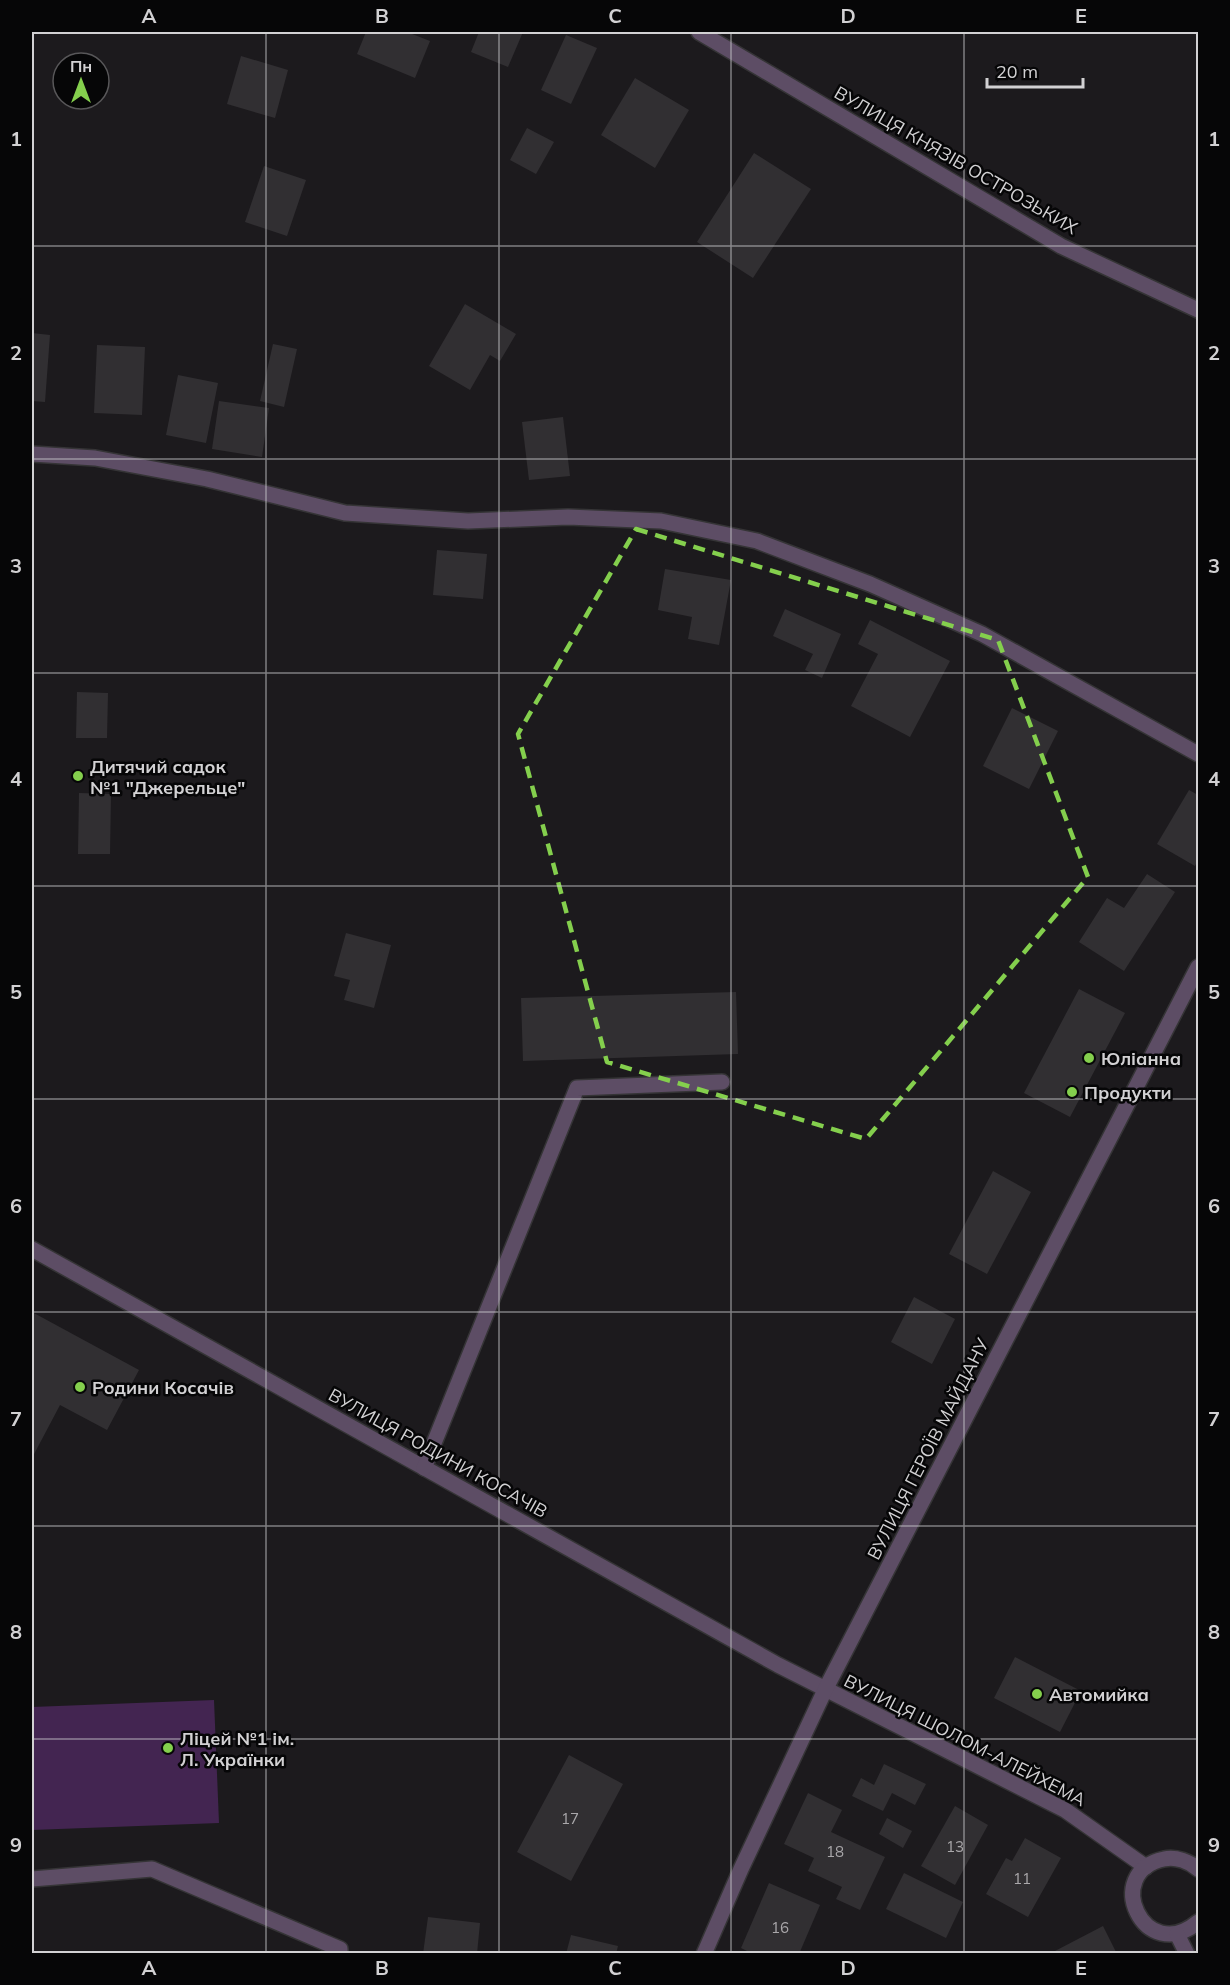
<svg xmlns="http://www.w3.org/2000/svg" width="1230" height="1985" font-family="Mulish,sans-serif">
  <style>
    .pitch { fill: #432551 }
    .building { fill: #312f32 }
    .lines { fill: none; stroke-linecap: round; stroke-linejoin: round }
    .minor-casing { stroke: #353436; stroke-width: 18 }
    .minor { stroke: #5d4d65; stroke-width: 15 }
    .marked { fill: none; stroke: #84cf4d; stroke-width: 4.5; stroke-dasharray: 12 8; stroke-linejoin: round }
    .grid { fill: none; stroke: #d2d1d3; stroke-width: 1.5; stroke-opacity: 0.55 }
    .poi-dot { fill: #84cf4d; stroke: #060607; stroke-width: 2 }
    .labels { text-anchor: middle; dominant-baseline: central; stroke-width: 5; stroke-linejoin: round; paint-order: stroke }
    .number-label { font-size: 15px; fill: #aaa8ab }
    .street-label { font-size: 18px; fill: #d2d1d3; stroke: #060607 }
    .poi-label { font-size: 18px; font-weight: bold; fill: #d2d1d3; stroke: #060607; text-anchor: start }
    .neatline { fill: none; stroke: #d2d1d3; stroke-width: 2 }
    .grid-label { font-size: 20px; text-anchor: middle; font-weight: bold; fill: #d2d1d3 }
  </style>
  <rect width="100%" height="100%" fill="#1c1a1d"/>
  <path class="pitch" d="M214,1700L219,1823L32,1830V1707Z"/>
  <g class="building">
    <path d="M366,32H407L430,41L415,78L357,54Z"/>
    <path d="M479,32H523L508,67L471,52Z"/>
    <path d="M566,35L597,48L571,104L541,90Z"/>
    <path d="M241,56L288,70L275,118L227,104Z"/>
    <path d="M635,78L689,110L655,168L601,135Z"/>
    <path d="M527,128L554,142L536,174L510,160Z"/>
    <path d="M754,153L811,189L753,278L697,242Z"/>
    <path d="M264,166L306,180L287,236L245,222Z"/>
    <path d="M465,304L516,334L500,361L490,355L470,390L429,366Z"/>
    <path d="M32,333L50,335L45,402L32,401Z"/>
    <path d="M273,344L297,349L284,407L260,401Z"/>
    <path d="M97,345L145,347L142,415L94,413Z"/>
    <path d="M178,375L218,383L206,443L166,435Z"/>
    <path d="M219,401L269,408L262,457L212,449Z"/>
    <path d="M563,417L570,476L529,480L522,422Z"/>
    <path d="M437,550L487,554L483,599L433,595Z"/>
    <path d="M665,569L731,580L719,645L688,639L692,617L658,610Z"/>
    <path d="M785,609L841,634L822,678L805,670L813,654L773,636Z"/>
    <path d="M870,620L950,661L910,737L851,706L878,654L858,644Z"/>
    <path d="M77,692L108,693L107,738H76Z"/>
    <path d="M1012,708L1058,731L1029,789L983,766Z"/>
    <path d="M1189,790L1198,795V860L1195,866L1157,844Z"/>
    <path d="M79,793L111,794L110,854H78Z"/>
    <path d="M1147,874L1175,892L1124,971L1079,942L1107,898L1124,908Z"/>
    <path d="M346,933L391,945L374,1008L344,1000L350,980L334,976Z"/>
    <path d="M1079,989L1125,1013L1070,1117L1024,1093Z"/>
    <path d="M736,992L738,1054L523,1061L521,998Z"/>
    <path d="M993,1171L1031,1192L987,1274L949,1254Z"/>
    <path d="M914,1297L955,1319L932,1364L891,1342Z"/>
    <path d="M32,1312L139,1370L107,1430L60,1405L32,1458Z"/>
    <path d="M1015,1657L1081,1691L1060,1732L994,1698Z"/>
    <path d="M569,1755L623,1784L571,1881L517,1852Z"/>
    <path d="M884,1764L926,1784L915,1805L892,1793L883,1811L852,1796L861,1778L874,1785Z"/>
    <path d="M808,1793L842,1810L831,1832L885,1857L860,1910L836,1899L842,1887L808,1871L814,1858L784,1844Z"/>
    <path d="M955,1806L988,1825L955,1885L921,1866Z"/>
    <path d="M887,1818L912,1831L903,1848L879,1834Z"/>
    <path d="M1025,1838L1061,1858L1028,1917L986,1894L1006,1858L1012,1861Z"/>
    <path d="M904,1873L963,1902L946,1938L886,1909Z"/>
    <path d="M769,1883L820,1905L799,1954H753L741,1948Z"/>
    <path d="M428,1917L480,1923L477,1954H423Z"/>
    <path d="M1103,1926L1117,1954H1056L1055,1951Z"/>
    <path d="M571,1935L618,1946L616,1954H566Z"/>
  </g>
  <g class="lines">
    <defs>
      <g id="minor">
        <path d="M699,32L1061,246L1198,310"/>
        <path d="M32,454L95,458L207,479L345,513L468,521L568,517L661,521L757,541L870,584L982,634L1198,754"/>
        <path d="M32,1249L778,1665L1065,1810L1146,1867"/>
        <path d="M424,1468L577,1088L722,1082"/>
        <path d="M1198,1869C1190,1862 1176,1856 1164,1859C1101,1872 1144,1967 1198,1922"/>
        <path d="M32,1879L152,1869L340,1949V1954"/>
        <path d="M1177,1934L1187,1954"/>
        <path d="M704,1954L741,1869L825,1690L1198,967"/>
      </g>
    </defs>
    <use href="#minor" class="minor-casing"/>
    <use href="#minor" class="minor"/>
  </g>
  <path class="marked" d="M636,529L998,640L1088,877L866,1139L607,1062L518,734Z"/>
  <path class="grid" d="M266,32V1954M499,32V1954M731,32V1954M964,32V1954M32,246H1198M32,459H1198M32,673H1198M32,886H1198M32,1099H1198M32,1312H1198M32,1526H1198M32,1739H1198"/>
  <g class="poi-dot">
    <circle cx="78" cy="776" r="6"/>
    <circle cx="1089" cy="1058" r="6"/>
    <circle cx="1072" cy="1092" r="6"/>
    <circle cx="80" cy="1387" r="6"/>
    <circle cx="1037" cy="1694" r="6"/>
    <circle cx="168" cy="1748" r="6"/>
  </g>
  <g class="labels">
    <g class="number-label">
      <text x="570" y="1818">17</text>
      <text x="955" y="1846">13</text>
      <text x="835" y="1851">18</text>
      <text x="1022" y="1878">11</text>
      <text x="780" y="1927">16</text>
    </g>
    <g class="street-label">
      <text transform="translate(956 160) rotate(30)">ВУЛИЦЯ КНЯЗІВ ОСТРОЗЬКИХ</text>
      <text transform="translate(928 1449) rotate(-63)">ВУЛИЦЯ ГЕРОЇВ МАЙДАНУ</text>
      <text transform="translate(438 1453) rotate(29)">ВУЛИЦЯ РОДИНИ КОСАЧІВ</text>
      <text transform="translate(965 1740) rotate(27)">ВУЛИЦЯ ШОЛОМ-АЛЕЙХЕМА</text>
    </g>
    <g class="poi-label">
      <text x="90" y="766">Дитячий садок<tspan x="90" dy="21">№1 "Джерельце"</tspan></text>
      <text x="1101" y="1058">Юліанна</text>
      <text x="1084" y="1092">Продукти</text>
      <text x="92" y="1387">Родини Косачів</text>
      <text x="1049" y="1694">Автомийка</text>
      <text x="180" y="1738">Ліцей №1 ім.<tspan x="180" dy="21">Л. Українки</tspan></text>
    </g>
  </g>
  <rect width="1230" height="1985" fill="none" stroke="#060607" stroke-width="66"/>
  <g transform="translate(81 81)"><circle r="28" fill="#060607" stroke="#585759" stroke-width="1.5"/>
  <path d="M0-4.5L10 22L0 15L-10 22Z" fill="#84cf4d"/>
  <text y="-9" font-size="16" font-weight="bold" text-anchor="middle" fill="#d2d1d3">Пн</text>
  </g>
  <path d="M987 78v9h96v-9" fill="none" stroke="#d2d1d3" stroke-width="3"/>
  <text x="996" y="78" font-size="18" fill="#d2d1d3" stroke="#060607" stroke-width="4.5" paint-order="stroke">20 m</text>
  <rect x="33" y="33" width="1164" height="1919" class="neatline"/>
  <g class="grid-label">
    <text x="149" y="23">A</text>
    <text x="382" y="23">B</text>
    <text x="615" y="23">C</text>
    <text x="848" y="23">D</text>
    <text x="1081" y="23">E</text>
    <text x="16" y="146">1</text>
    <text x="1214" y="146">1</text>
    <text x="16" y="360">2</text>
    <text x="1214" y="360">2</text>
    <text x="16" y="573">3</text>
    <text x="1214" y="573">3</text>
    <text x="16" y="786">4</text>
    <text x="1214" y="786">4</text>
    <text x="16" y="999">5</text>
    <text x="1214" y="999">5</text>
    <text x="16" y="1213">6</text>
    <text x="1214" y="1213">6</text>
    <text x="16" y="1426">7</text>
    <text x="1214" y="1426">7</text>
    <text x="16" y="1639">8</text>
    <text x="1214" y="1639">8</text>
    <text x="16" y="1852">9</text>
    <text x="1214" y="1852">9</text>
    <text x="149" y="1975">A</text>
    <text x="382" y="1975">B</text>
    <text x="615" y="1975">C</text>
    <text x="848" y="1975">D</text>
    <text x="1081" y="1975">E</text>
  </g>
</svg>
